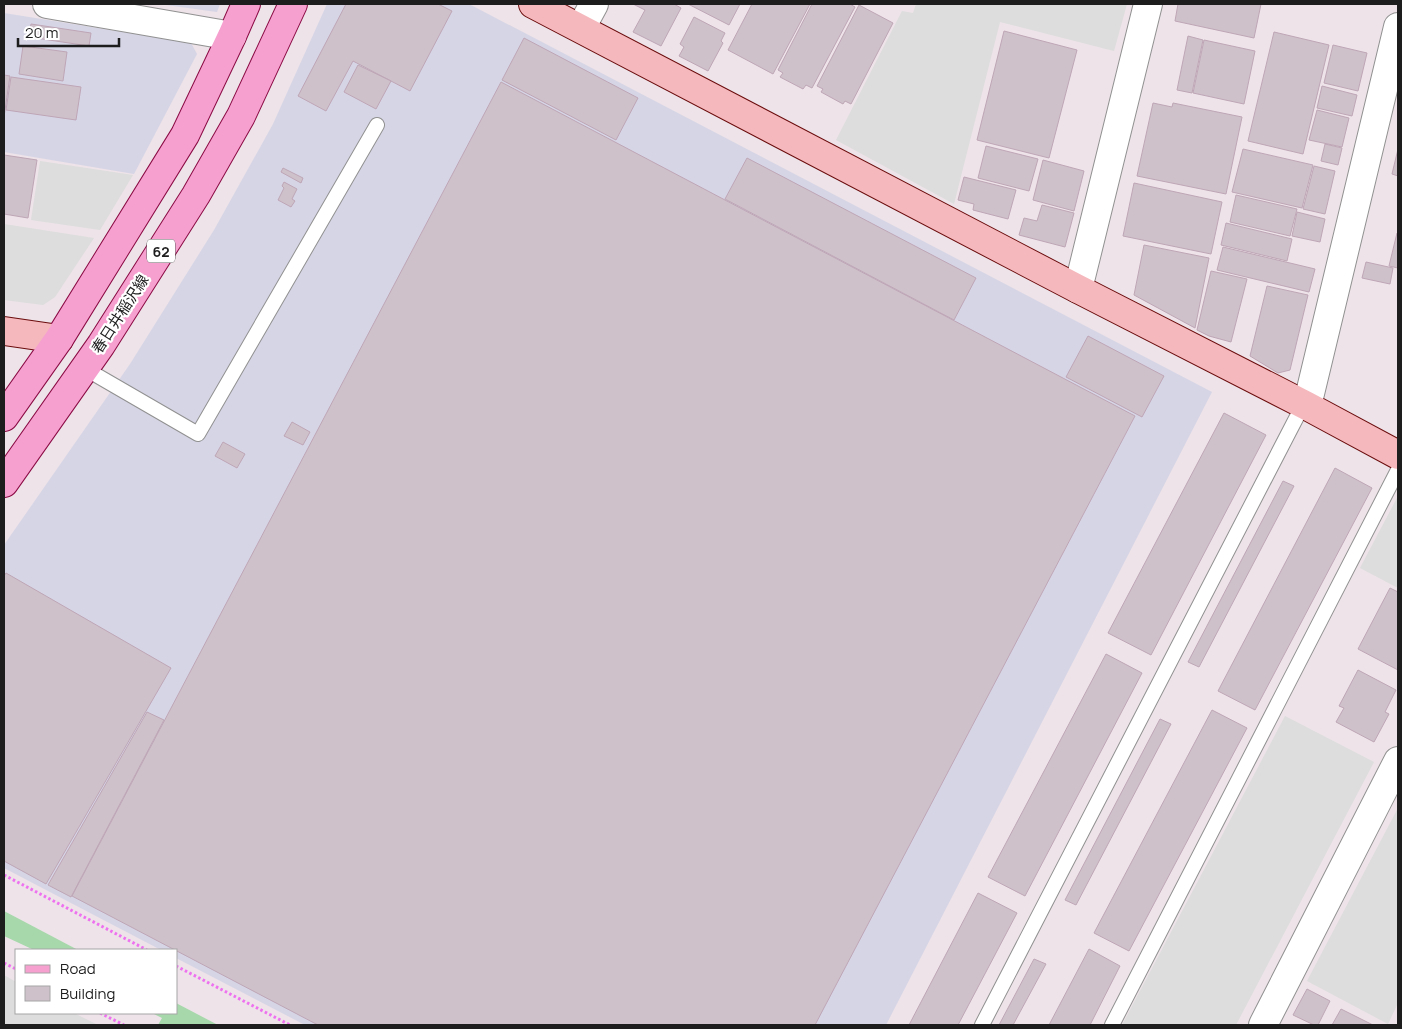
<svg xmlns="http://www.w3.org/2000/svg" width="1402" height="1029" font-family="Manrope,'Noto Sans JP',sans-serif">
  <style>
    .industrial { fill: #d6d5e6 }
    .parking { fill: #ddd }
    .water { fill: #a6d8ab }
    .building { fill: #cfc1ca; stroke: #bea6b6 }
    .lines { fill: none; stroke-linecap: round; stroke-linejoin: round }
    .lane-casing { stroke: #919191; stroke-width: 16 }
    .street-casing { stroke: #919191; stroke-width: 30 }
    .secondary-casing { stroke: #6b0c0d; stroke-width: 30 }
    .primary-casing { stroke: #8b0a44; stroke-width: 30 }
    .path { stroke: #ee71f0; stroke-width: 3; stroke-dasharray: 2.5 2.5; stroke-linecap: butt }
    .lane { stroke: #fff; stroke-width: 14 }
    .street { stroke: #fff; stroke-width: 28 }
    .secondary { stroke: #f5b9bd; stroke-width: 28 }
    .primary { stroke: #f5a0cf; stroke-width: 28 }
    .labels { text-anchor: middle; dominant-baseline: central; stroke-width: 4.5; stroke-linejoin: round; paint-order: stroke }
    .shield { fill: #fff; stroke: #616161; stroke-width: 1 }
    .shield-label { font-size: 14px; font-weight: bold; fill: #1d1d1d }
    .street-label { font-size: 15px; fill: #1d1d1d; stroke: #fff }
  </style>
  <rect width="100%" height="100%" fill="#ede3e8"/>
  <g class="industrial">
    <path d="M159,4H220L217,12Z"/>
    <path d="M327,4H469L1212,392L886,1025H305L176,958V950H161L4,868V545L130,364L214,230L273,124Z"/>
    <path d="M4,13L191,43L197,54L134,174L4,152Z"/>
  </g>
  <g class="parking">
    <path d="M916,4H1127L1114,51L1000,22L954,204L836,140L902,11L913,13Z"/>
    <path d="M40,161L133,175L100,230L31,220Z"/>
    <path d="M4,224L94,238L55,297L43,305L4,300Z"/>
    <path d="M1398,496V588L1360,568Z"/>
    <path d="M1285,716L1374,762L1258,983L1236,1025H1122Z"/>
    <path d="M1398,808V1003L1388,1024L1307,981Z"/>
    <path d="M4,975L16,982V1013H74L98,1025H4Z"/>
  </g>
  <g class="water">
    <path d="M4,911L78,950H34L4,936Z"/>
    <path d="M176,1003L218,1025H176L173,1024L172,1025H158L162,1018L152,1013H176Z"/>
  </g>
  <g class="building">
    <path d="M346,4H438L452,11L410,91L353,61L326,111L298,96Z"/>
    <path d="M633,4H674L681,8L661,46L633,32L645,10Z"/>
    <path d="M688,4H740L729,25Z"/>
    <path d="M752,4H810L773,74L728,50Z"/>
    <path d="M812,4H850L855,7L812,88L806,85L803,89L780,77L783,73L778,70Z"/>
    <path d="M1178,4H1261L1254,38L1175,21Z"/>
    <path d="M859,5L893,23L851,104L845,101L843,104L821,92L823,89L817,86Z"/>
    <path d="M694,17L725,33L721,41L723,43L708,71L679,56L684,47L680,44Z"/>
    <path d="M31,24L91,33L89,46L29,37Z"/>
    <path d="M1004,31L1077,50L1049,158L977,140Z"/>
    <path d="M1274,32L1329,45L1303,154L1248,141Z"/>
    <path d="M1188,36L1203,40L1192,93L1177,90Z"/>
    <path d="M524,38L638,98L616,140L502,80Z"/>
    <path d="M1204,40L1255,51L1244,104L1193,93Z"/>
    <path d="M1333,45L1367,53L1358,91L1324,83Z"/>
    <path d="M23,46L67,52L63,81L19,74Z"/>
    <path d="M358,65L391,81L376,109L344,92Z"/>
    <path d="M4,75L10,76L4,117Z"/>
    <path d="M11,77L81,87L76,120L6,110Z"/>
    <path d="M501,82L1135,416L815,1025H318L72,896Z"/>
    <path d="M1322,86L1357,95L1352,116L1317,108Z"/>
    <path d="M1153,103L1172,107L1173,103L1242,117L1226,194L1137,176Z"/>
    <path d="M1317,110L1349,118L1342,147L1309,140Z"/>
    <path d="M1325,144L1342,148L1338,165L1321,161Z"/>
    <path d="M986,146L1038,159L1029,191L978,178Z"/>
    <path d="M1243,149L1313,165L1302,208L1232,192Z"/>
    <path d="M1398,149V176L1392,174Z"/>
    <path d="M4,155L37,160L28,218L4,214Z"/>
    <path d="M747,158L976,278L954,320L725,199Z"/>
    <path d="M1043,160L1084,171L1074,211L1033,200Z"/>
    <path d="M1314,166L1335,171L1325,214L1303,209Z"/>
    <path d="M283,168L303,178L301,183L281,172Z"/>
    <path d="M964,177L1016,190L1008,219L973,210L974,204L958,200Z"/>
    <path d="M284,182L297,189L292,199L295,201L291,207L278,200L284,188L282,186Z"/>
    <path d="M1134,183L1222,202L1211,254L1123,236Z"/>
    <path d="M1236,195L1297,209L1290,236L1230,222Z"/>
    <path d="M1042,205L1074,213L1065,247L1019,235L1024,218L1037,221Z"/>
    <path d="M1297,212L1325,219L1320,242L1292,236Z"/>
    <path d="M1226,223L1292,239L1287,261L1221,245Z"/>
    <path d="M1397,233H1398V268L1389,266Z"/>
    <path d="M1144,245L1209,258L1195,328L1134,295Z"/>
    <path d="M1223,247L1315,269L1309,292L1217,270Z"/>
    <path d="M1366,262L1393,268L1390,284L1362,278Z"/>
    <path d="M1211,271L1247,279L1231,342L1209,336L1197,330Z"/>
    <path d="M1267,286L1308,295L1290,370L1278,373L1250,356Z"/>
    <path d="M1088,336L1164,376L1142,417L1066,377Z"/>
    <path d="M1224,413L1266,435L1151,655L1108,633Z"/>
    <path d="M292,422L310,432L303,445L284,436Z"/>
    <path d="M223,442L245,454L237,468L215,456Z"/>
    <path d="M1335,468L1372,488L1255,710L1218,691Z"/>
    <path d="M1283,481L1294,486L1199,667L1188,662Z"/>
    <path d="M6,573L171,668L46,884L4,861V576Z"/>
    <path d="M1390,588L1398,592V670L1358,649Z"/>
    <path d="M1106,654L1142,673L1025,896L988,877Z"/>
    <path d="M1358,670L1396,690L1385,712L1389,714L1374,742L1336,722L1344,708L1339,706Z"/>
    <path d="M1212,710L1247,728L1129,951L1094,933Z"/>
    <path d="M147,712L164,720L71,897L48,885Z"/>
    <path d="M1160,719L1171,724L1076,905L1065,900Z"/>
    <path d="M978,893L1017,913L958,1025H909Z"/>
    <path d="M1089,949L1120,966L1090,1025H1049Z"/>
    <path d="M1034,959L1046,964L1013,1025H999Z"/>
    <path d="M1307,989L1330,1001L1318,1025H1314L1293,1015Z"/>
    <path d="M1341,1009L1373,1025H1332Z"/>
  </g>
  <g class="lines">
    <defs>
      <g id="lane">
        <path d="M84,368L198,434L377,125"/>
        <path d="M982,1025L1303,405"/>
        <path d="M1112,1025L1398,470"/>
      </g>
      <g id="street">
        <path d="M47,4L232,36"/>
        <path d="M581,28L594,4"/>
        <path d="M1078,289L1148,4"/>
        <path d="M1307,406L1398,27"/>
        <path d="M1263,1025L1398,761"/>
      </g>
      <g id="secondary">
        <path d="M533,4L1078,289L1307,406L1398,455"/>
        <path d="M4,331L59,339"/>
      </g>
      <g id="primary">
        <path d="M4,417L59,339L185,135L232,36L246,4"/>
        <path d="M4,483L101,345L196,195L241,116L293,4"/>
      </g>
    </defs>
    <use href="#lane" class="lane-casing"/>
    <use href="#street" class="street-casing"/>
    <use href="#secondary" class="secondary-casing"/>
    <use href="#primary" class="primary-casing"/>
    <g class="path">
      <path d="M4,875L147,950"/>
      <path d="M4,963L16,969"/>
      <path d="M176,966L290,1025"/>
      <path d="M100,1013L124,1025"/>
    </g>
    <use href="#lane" class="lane"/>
    <use href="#street" class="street"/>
    <use href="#secondary" class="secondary"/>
    <use href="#primary" class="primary"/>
  </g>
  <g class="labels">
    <rect class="shield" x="147" y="239.5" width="28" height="23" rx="4"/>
    <g class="shield-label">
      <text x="161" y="251">62</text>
    </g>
    <g class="street-label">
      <text transform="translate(120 314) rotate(-57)">春日井稲沢線</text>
    </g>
  </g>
  <rect width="1402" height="1029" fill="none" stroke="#1d1d1d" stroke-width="10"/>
  <rect x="15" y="949" width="162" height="65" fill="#ffffff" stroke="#a5a5a5"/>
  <rect x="25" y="965" width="25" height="8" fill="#f5a0cf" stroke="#a5a5a5"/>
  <text x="60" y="974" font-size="15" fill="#1d1d1d">Road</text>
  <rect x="25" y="986" width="25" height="15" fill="#cfc1ca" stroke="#a5a5a5"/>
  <text x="60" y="999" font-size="15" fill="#1d1d1d">Building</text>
  <path d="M18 38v8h101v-8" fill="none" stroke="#1d1d1d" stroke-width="2.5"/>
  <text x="25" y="38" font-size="15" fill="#1d1d1d" stroke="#ffffff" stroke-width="4" paint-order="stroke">20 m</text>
</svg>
